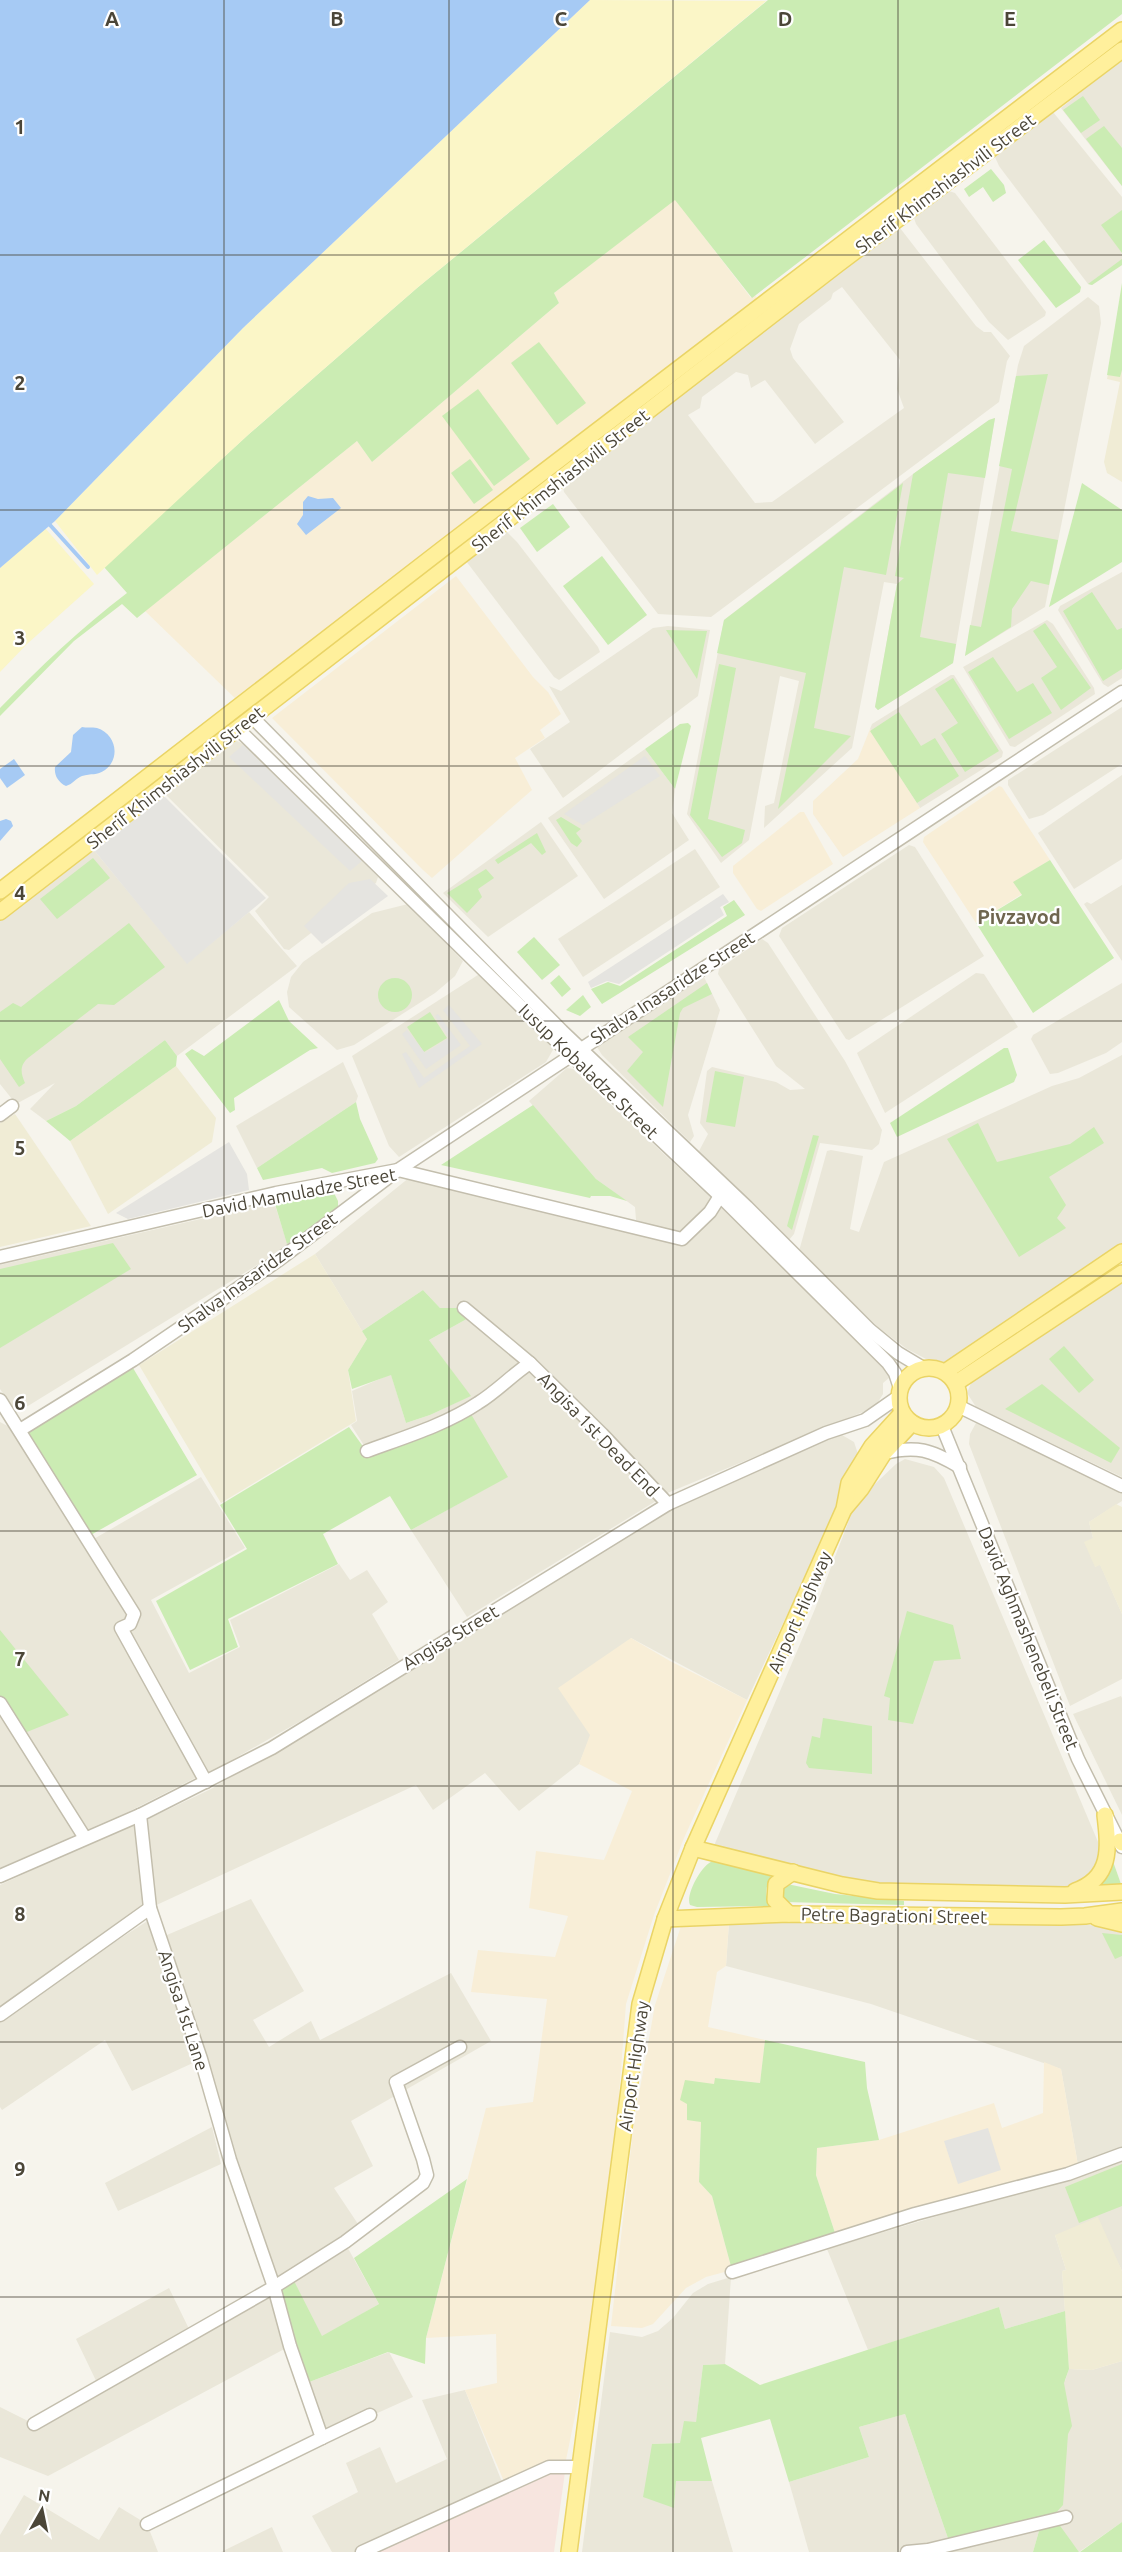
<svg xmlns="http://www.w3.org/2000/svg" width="1122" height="2552" font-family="Ubuntu,sans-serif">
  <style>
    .residential { fill: #eae7d9; fill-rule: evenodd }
    .commercial { fill: #f8eed7 }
    .education { fill: #f0ecd5 }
    .medical { fill: #f7e5df }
    .green { fill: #cbecb3 }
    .sand { fill: #fbf6c7 }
    .parking { fill: #e5e4e0 }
    .water { fill: #a6caf4 }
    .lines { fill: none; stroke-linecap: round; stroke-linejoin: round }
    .stream { stroke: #a6caf4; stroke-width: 4 }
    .minor-casing { stroke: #c3bead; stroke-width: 15 }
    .major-casing { stroke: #ead466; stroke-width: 18 }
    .minor { stroke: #fff; stroke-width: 12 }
    .major { stroke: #fff09c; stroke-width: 15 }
    .grid { fill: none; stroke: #4b4638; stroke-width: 1.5; stroke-opacity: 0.55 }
    .labels { text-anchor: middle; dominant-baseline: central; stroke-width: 4.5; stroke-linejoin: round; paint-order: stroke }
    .street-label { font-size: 18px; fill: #4b4638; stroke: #fff }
    .neighbourhood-label { font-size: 20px; font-weight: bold; fill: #6f664f; stroke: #fff }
    .grid-label { font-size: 20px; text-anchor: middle; font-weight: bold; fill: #4b4638; stroke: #fff; stroke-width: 4.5; stroke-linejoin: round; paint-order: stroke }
  </style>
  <rect width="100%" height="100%" fill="#f6f4ec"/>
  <g class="residential">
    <path d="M1122,60V186L1061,108Z"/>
    <path d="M1053,112L1122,197V265L1092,285L1088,284L999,166L995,157Z"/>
    <path d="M949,191L955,193L1046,312L1045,316L1008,340L989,322L916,224L914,218Z"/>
    <path d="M900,228L976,326L984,332H991L1010,356L1007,361L999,402L711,617L658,614L564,492L563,487L678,397ZM842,287L900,360L897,389L904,408L772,502L755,503L688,415L700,408L702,397L736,372L748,375L751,388L765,380L815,444L844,422L793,358L790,349L799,324L831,299L833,293Z"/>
    <path d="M1088,297L1099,306L1101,323L1045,607L965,656L1018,365L1024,346Z"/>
    <path d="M995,418L953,663L878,710L875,707L897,584L884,582L852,748L764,828L765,806L774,803L799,681L780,676L749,840L721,863L687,814L724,620L913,474L989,420Z"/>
    <path d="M504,532H507L517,542L598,647L600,652L559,680L554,677L466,561Z"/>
    <path d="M1122,572V678L1108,687L1103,684L1058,610L1060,606Z"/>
    <path d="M1047,620L1053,624L1094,688L1095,694L1015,747L1010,746L963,667Z"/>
    <path d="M668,626L710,630L698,696L563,798L530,749L570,722L549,686L561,691L653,628Z"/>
    <path d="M951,675H954L1003,752L1002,757L920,808L870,729L872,724Z"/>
    <path d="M1122,707V764L1043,815L1029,819L1008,785V780Z"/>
    <path d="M235,740L243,744L378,877L376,883L289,950L284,949L255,911L269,897L164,793Z"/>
    <path d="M645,749L675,789L672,813L689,840L604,899L548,818Z"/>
    <path d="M1122,775V859L1074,889L1038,833Z"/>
    <path d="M541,822L578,876L488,937L443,893Z"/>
    <path d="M89,844L187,963L249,912L297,966L177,1056L165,1040L76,1106L46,1121L30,1109L55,1083L16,1104L0,1084V912Z"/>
    <path d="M909,845L915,847L984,956L849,1040L846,1039L779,936L782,928Z"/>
    <path d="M695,849L720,887L583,977L558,939Z"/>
    <path d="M1122,885V961L1084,904L1087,902L1091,904Z"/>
    <path d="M408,904L463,961L455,976L435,993L354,1045L337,1050L289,1007L287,992L291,977L303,962L372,913Z"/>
    <path d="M762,939L768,943L845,1061L882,1130L879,1144L872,1150L820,1143L794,1234L789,1240L699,1151L708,1134L700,1123L707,1071L712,1067L776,1082L790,1090L805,1089L776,1066L718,974L719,969Z"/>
    <path d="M481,973L554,1048L546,1062L399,1157L389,1146L352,1056Z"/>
    <path d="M976,973L984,974L1018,1027L885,1113L857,1053Z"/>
    <path d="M704,977L720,1010L688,1115L694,1136L690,1142L602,1055L597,1047Z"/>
    <path d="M1122,983V1042L1106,1053L1058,1073L1050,1074L1031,1039L1033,1035Z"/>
    <path d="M1122,1055V1244L945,1362L928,1360L907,1349L879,1328L799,1251L827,1151L831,1150L863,1156L850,1229L859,1232L884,1162L1052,1086L1079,1078Z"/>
    <path d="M343,1062L358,1096L356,1102L257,1168L236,1126Z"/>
    <path d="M567,1068L573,1069L712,1199L710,1207L680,1235L636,1220L635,1207L596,1179L529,1101Z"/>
    <path d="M410,1177L682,1239L720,1196L895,1373L883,1383V1394L875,1407L665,1494H655L656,1501L467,1617L411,1530L507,1477L367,1450L351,1425L357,1421L352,1391L391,1374L406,1423L430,1415L470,1396L429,1340L472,1316L464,1308H440L423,1290L362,1331L315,1254Z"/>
    <path d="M274,1202L288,1246L23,1409L13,1408L0,1389V1265Z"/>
    <path d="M1122,1282V1477L976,1407L967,1393L971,1383Z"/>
    <path d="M0,1422L19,1432L133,1614L119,1628L199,1776L130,1811L0,1868Z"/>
    <path d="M976,1423L1122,1490V1501L1089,1522L1093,1538L1095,1567L1100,1564L1122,1614V1679L1070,1706L969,1444L970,1434Z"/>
    <path d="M842,1435L854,1442L858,1454L849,1483L747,1700L631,1638L579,1764L519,1811L485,1773L433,1810L416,1785L150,1908L145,1823L148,1819L211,1789L651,1521L701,1495L826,1438Z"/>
    <path d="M905,1459L934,1467L944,1478L1101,1849L1100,1862L1081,1884L1069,1886L917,1887L881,1885L843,1879L713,1848L815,1609L856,1502L896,1464Z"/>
    <path d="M201,1477L245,1548L151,1600L189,1673L240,1647L230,1620L339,1564L350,1580L367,1570L388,1602L372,1614L399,1660L306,1718L209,1773L203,1769L124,1629L135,1620L92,1540Z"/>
    <path d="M1121,1696L1122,1698V1815L1073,1714Z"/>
    <path d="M132,1824L136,1826L143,1905L0,2008V1885Z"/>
    <path d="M251,1899L304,1991L253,2020L269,2047L311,2021L320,2040L451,1973L491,2041L351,2121L373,2166L334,2188L362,2230L345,2243L379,2304L322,2337L291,2276L290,2346L48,2476L0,2457V2407L34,2424L99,2387L76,2339L169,2288L192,2335L274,2287L160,1938Z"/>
    <path d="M149,1920L195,2062L132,2091L105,2040L2,2110L0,2107V2021L54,1981Z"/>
    <path d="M729,1922L1089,1925L1122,1929V2147L1078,2165L1061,2069L871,2004L726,1966Z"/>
    <path d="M212,2127L221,2164L118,2211L105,2183Z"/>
    <path d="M1122,2161V2271L1118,2263L1055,2235L1066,2270L1062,2271L1065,2311L1005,2329L999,2307L868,2350L827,2249Z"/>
    <path d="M731,2277L725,2364L703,2365L696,2423L680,2443L652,2444L674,2508L676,2481H712L733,2552H582L610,2332L642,2337L658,2331L673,2318L693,2293L708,2284Z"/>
    <path d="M389,2352L413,2397L322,2438L304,2384Z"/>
    <path d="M1122,2361V2522L1079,2552L1054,2520L1063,2373L1065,2381L1069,2369L1092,2370Z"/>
    <path d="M465,2390L504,2487L361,2552H332L312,2516L358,2492L346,2463L380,2447L396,2483L447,2459L422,2400Z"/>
    <path d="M905,2414L950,2544L907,2552H809L789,2482L869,2457L859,2427Z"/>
    <path d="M24,2495L99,2540L119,2507L147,2524L158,2552H0V2535Z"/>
    <path d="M272,2527L283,2552H221Z"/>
    <path d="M1039,2531L1033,2552H941Z"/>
  </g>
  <g class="commercial">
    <path d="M675,199L751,298L755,295L762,305L241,704L145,611L357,441L372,462L559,303L554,293Z"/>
    <path d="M456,576L533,677L548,692L561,714L540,730L545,738L515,758L532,790L432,878L423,870L272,718Z"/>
    <path d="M870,729L920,808L843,857L813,814V801L858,759Z"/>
    <path d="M999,786L1002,787L1050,860L1014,882L1022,894L976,923L923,842L924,837Z"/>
    <path d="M800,812H804L833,864L761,911L757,909L733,873V866Z"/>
    <path d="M631,1638L670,1661L747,1700L684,1838L654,1915L626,2004L606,2264L566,2460L506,2486L465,2390L497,2383L496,2334L426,2338L486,2108L533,2102L547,1999L471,1992L478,1950L555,1957L568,1916L529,1908L536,1851L604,1860L632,1791L579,1764L590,1735L558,1688Z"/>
    <path d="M729,1922L726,1966L717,1972L708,2027L765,2040L760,2083L716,2078L715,2084L687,2104L701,2121L699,2182L712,2196L732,2270L706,2277L686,2288L653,2324L642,2328L611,2326L634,2122L655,2005L681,1926Z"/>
    <path d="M1044,2062L1061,2069L1078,2165L836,2236L816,2175L817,2148L879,2140L994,2103L1002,2128L1043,2113Z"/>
  </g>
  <g class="education">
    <path d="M1122,323V482L1107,473L1104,462L1120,382L1107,379L1117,328Z"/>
    <path d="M176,1066L216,1118L212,1142L108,1214L70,1141Z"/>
    <path d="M15,1114L91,1226L0,1247V1123Z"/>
    <path d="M315,1254L367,1339L348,1370L356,1421L221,1503L139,1365Z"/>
    <path d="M1116,1504L1122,1507V1614L1100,1565L1095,1567L1084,1542L1093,1538L1089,1522Z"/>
    <path d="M1098,2217L1122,2271V2361L1092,2370L1069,2369L1062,2271L1066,2270L1055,2235Z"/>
  </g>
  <path class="medical" d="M551,2470L565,2472L554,2552H366Z"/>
  <g class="green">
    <path d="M768,0H1122V14L752,298L675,200L554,293L559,303L372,462L357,441L137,618L122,604L74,641L0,716V708C40,667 81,628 127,593L104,567L249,434L417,288Z"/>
    <path d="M1083,96L1100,120L1081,133L1063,110Z"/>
    <path d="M1104,126L1122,148V186L1086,139Z"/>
    <path d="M991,169L1004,185L1006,193L993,202L983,187L969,197L964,189Z"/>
    <path d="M1122,210V253L1101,225Z"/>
    <path d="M1044,240L1081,287L1080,292L1056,308L1018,260Z"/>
    <path d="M1122,259V265L1092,285L1088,284Z"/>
    <path d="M1122,283V370L1120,377L1107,375Z"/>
    <path d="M539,342L586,403L557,425L511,363Z"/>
    <path d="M1048,374L1011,531L1058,540L1049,585L1031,581L1012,609L1011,627L965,656L970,625L981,627L1012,469L999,466L1016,376Z"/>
    <path d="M478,389L530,459L494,486L442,416Z"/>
    <path d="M995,418L985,478L948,473L920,637L956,644L953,663L878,710L875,707L897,584L904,578L895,576L913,474L989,420Z"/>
    <path d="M470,459L493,490L474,504L451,473Z"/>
    <path d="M903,483L886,575L844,567L814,728L851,736L778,809L806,673L717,653L724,620Z"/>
    <path d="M1082,483L1122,510V562L1049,607Z"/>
    <path d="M553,504L570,527L537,552L520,528Z"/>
    <path d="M602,556L647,615L608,645L563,586Z"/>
    <path d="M1092,592L1117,630L1122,628V669L1103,681L1063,611Z"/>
    <path d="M1045,623L1091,688L1061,710L1041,678L1057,667L1033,631Z"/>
    <path d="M666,630L707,631L697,679Z"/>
    <path d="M993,657L1017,692L1033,683L1052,713L1009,739L968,672Z"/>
    <path d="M719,664L736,668L708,819L745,830L742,843L722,857L690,815Z"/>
    <path d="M953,678L999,751L965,772L941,734L958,723L935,689Z"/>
    <path d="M899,712L921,746L935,738L959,776L917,803L870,731Z"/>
    <path d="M688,723L691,726L675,789L645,749L680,724Z"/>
    <path d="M561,817L581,829L576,833L582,841L577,847L571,843L556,820Z"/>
    <path d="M537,833L546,852L542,855L531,843L498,864L495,860Z"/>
    <path d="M93,858L110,878L57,919L40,899Z"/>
    <path d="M1050,860L1114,958L1033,1013L976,923L1022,895L1013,882Z"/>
    <path d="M486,869L494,878L478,889L482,897L467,913L447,893Z"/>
    <path d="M734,900L745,915L602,1004L591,989L608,982L620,986L727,916L723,907Z"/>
    <path d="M129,923L165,967L114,1005L98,1004L28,1058C19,1066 21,1074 25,1083L19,1087L0,1059V1012L13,1003L21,1007Z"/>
    <path d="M534,937L560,965L542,980L517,952Z"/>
    <path d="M559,975L571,989L562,997L550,983Z"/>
    <circle cx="395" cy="995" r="17"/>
    <path d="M707,983L712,994L683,1008L680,1013L663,1107L627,1071L643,1052L628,1037Z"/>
    <path d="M583,995L591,1007L580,1016L566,1010Z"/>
    <path d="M279,1000L289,1021L318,1048L310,1050L234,1098L235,1110L230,1113L185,1054L192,1049L204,1056Z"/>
    <path d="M430,1012L447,1038L424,1052L407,1027Z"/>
    <path d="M165,1040L177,1056L176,1066L70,1141L46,1121L76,1106Z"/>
    <path d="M1004,1048H1008L1017,1075L1014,1082L897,1137L890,1123Z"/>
    <path d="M715,1071L744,1077L735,1127L706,1122Z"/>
    <path d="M356,1102L360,1119L378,1159L375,1163L332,1173L322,1168L263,1180L257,1168Z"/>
    <path d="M533,1105L596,1179L627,1201L610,1196H591L590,1198L441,1165Z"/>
    <path d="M978,1123L997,1162L1070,1144L1094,1127L1104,1143L1049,1177L1066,1205L1057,1218L1066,1228L1019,1257L947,1139Z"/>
    <path d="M813,1135L819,1136L792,1230L787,1226Z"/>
    <path d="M333,1191L338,1201V1210L287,1244L275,1204Z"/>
    <path d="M113,1243L131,1269L0,1348V1269Z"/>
    <path d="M423,1290L440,1308H464L472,1316L429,1340L471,1396L430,1415L406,1423L391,1375L352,1389L348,1370L367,1339L362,1331Z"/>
    <path d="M1064,1346L1094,1380L1079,1393L1049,1359Z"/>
    <path d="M133,1368L197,1475L89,1536L24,1431L34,1428Z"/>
    <path d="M1042,1384L1120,1448L1111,1463L1005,1409Z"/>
    <path d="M468,1409L508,1477L411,1530L390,1496L323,1534L338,1564L228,1619L238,1647L190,1670L156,1601L247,1549L220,1505L349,1427L367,1452Z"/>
    <path d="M907,1611L953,1625L961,1659L934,1661L913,1724L888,1720L890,1698L884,1696Z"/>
    <path d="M0,1630L69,1715L22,1734L0,1698Z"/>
    <path d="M823,1718L872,1726V1774L809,1768L806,1763L812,1736L820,1738Z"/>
    <path d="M1110,1853L1121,1884L1119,1889L1087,1891Z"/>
    <path d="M713,1861L772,1874C766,1885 763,1896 772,1906L697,1907L690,1905C685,1895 702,1864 713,1861Z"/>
    <path d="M787,1884L835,1894L904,1901V1905L784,1902L780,1899L782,1886Z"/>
    <path d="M1102,1933L1122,1935V1956L1115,1959Z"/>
    <path d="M765,2040L865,2062L867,2088L879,2140L817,2148L816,2175L836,2236L732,2270L712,2196L699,2182L701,2122L687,2120V2104L680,2100L685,2080L714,2084L715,2078L760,2083Z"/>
    <path d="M1122,2164V2206L1079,2223L1065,2187Z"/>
    <path d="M467,2179L426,2338L425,2364L388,2352L304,2384L274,2287L291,2275L322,2336L379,2304L354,2258Z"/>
    <path d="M999,2307L1005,2329L1065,2311L1069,2369L1064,2383L1072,2426L1068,2434L1063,2505L1053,2516L1079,2552H1033L1041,2524L950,2544L905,2414L859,2427L869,2457L789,2482L770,2419L701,2438L712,2481H676L674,2508L643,2497L652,2444L680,2443L684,2421L696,2422L703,2365L725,2364L760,2385Z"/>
    <path d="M1122,2522V2552H1080Z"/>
  </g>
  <g class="sand">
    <path d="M590,0L766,1L417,288L249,434L97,575L55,521L243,328Z"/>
    <path d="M45,528L94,584L27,644L0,672V568Z"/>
  </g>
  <g class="parking">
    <path d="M243,745L362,861L350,871L229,757Z"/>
    <path d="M645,756L660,776L583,825L564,814Z"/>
    <path d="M163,795L266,898L187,964L89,844Z"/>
    <path d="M370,879L388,896L322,944L304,926L349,883Z"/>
    <path d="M723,894L729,902L720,907L724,915L619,984L607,981L591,988L588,982Z"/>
    <path d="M449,1005L482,1044L419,1088L402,1054L406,1052L424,1078L470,1046L443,1010Z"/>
    <path d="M438,1014L461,1045L426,1069L402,1034L407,1030L425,1053L449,1038L435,1016Z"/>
    <path d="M229,1142L247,1174L249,1190L128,1219L116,1213Z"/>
    <path d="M988,2128L1001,2170L958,2184L944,2141Z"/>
  </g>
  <g class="water">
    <path d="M0,0H590L243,328L55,521L0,568Z"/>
    <path d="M308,496L318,499L333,498L341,508L306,535L297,524L303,515V502Z"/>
    <path d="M82,727C86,728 92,727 97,728C116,734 121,758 105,770C97,776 91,773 82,776C76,778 73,784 66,786C58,782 54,775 55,767L71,752L73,735Z"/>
    <path d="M14,759L25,775L7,788L0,778V769Z"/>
    <path d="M6,819L11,821L13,826L0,841V821Z"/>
  </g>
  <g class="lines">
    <path class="stream" d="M50,525L88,567"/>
    <defs>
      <g id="minor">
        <path d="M252,717L562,1031L747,1207L870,1330L898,1353L923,1368"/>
        <path d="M238,729L553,1038L720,1196L888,1363L895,1373L900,1388"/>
        <path d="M0,1115L12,1106"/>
        <path d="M0,1257L276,1193L398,1170L682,1239L710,1212L720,1196"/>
        <path d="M464,1308L530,1363L602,1434L668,1504"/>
        <path d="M0,1400L134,1614L130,1624L121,1628L206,1782"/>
        <path d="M958,1406L1122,1486"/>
        <path d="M942,1426L1078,1759L1122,1847"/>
        <path d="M20,1430L133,1360L224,1298L280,1259L398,1170L1122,692"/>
        <path d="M367,1451C405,1437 445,1425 478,1403C496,1392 512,1375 530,1363"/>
        <path d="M884,1453C917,1445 931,1450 960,1467"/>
        <path d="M0,1703L85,1838"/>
        <path d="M140,1815L150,1908L201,2059L230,2160L274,2287L290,2346L322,2438L147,2524"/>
        <path d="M0,1876L140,1815L272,1748L668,1504L826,1433L865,1420L898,1397"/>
        <path d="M0,2015L150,1908"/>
        <path d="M732,2272L915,2214L1068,2174L1122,2154"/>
        <path d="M34,2424L274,2287L345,2242L423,2183L427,2175L423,2159L396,2082L460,2047"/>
        <path d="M322,2438L370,2415"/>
        <path d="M362,2552L549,2467H580"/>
        <path d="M907,2552L928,2550L1066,2517"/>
      </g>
      <g id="major">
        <path d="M0,891L445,547L1122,30"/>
        <path d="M0,912L837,265L1122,50"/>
        <circle cx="929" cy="1398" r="30"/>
        <path d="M945,1372L1122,1252"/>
        <path d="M956,1383L1122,1273"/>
        <path d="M845,1508L861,1489L884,1453L912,1423"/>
        <path d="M1120,1841L1122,1843"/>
        <path d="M693,1848L842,1885L878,1891L1065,1895L1122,1892"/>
        <path d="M1075,1891C1112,1878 1109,1848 1105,1815"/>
        <path d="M789,1914L775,1900L776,1884L793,1872"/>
        <path d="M1097,1918L1122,1924"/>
        <path d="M665,1919L789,1914L1061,1917L1085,1916L1122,1911"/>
        <path d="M569,2552L640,2004L665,1919L693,1848L844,1509L849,1483L872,1446L902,1413"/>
      </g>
    </defs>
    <use href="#minor" class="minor-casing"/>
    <use href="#major" class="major-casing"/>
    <use href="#minor" class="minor"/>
    <use href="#major" class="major"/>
  </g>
  <path class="grid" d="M224,0V2552M449,0V2552M673,0V2552M898,0V2552M0,255H1122M0,510H1122M0,766H1122M0,1021H1122M0,1276H1122M0,1531H1122M0,1786H1122M0,2042H1122M0,2297H1122"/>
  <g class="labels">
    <g class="street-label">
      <text transform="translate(945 183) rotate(-37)">Sherif Khimshiashvili Street</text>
      <text transform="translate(560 480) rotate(-38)">Sherif Khimshiashvili Street</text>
      <text transform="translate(175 777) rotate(-38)">Sherif Khimshiashvili Street</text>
      <text transform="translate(672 987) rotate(-33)">Shalva Inasaridze Street</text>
      <text transform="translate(589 1071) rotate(44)">Iusup Kobaladze Street</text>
      <text transform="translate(299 1192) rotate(-11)">David Mamuladze Street</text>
      <text transform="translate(257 1272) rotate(-36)">Shalva Inasaridze Street</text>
      <text transform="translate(599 1434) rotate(46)">Angisa 1st Dead End</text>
      <text transform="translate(799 1612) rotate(-66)">Airport Highway</text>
      <text transform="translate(450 1637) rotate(-31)">Angisa Street</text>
      <text transform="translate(1029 1638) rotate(68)">David Aghmashenebeli Street</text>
      <text transform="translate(894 1915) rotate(1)">Petre Bagrationi Street</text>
      <text transform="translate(184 2010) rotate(72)">Angisa 1st Lane</text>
      <text transform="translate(633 2066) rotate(-82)">Airport Highway</text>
    </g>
    <g class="neighbourhood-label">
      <text x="1019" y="916">Pivzavod</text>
    </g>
  </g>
  <g class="grid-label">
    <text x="112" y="26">A</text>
    <text x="337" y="26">B</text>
    <text x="561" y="26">C</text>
    <text x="785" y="26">D</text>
    <text x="1010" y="26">E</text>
    <text x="20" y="134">1</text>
    <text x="20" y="390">2</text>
    <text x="20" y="645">3</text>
    <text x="20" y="900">4</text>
    <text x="20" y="1155">5</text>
    <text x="20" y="1410">6</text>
    <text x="20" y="1666">7</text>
    <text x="20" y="1921">8</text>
    <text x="20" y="2176">9</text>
  </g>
  <g transform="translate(42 2510) rotate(9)" stroke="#ffffff" stroke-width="4.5" paint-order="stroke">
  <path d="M0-4.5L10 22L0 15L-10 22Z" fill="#4b4638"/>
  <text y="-9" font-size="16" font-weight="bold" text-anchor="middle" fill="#4b4638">N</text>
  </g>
</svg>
